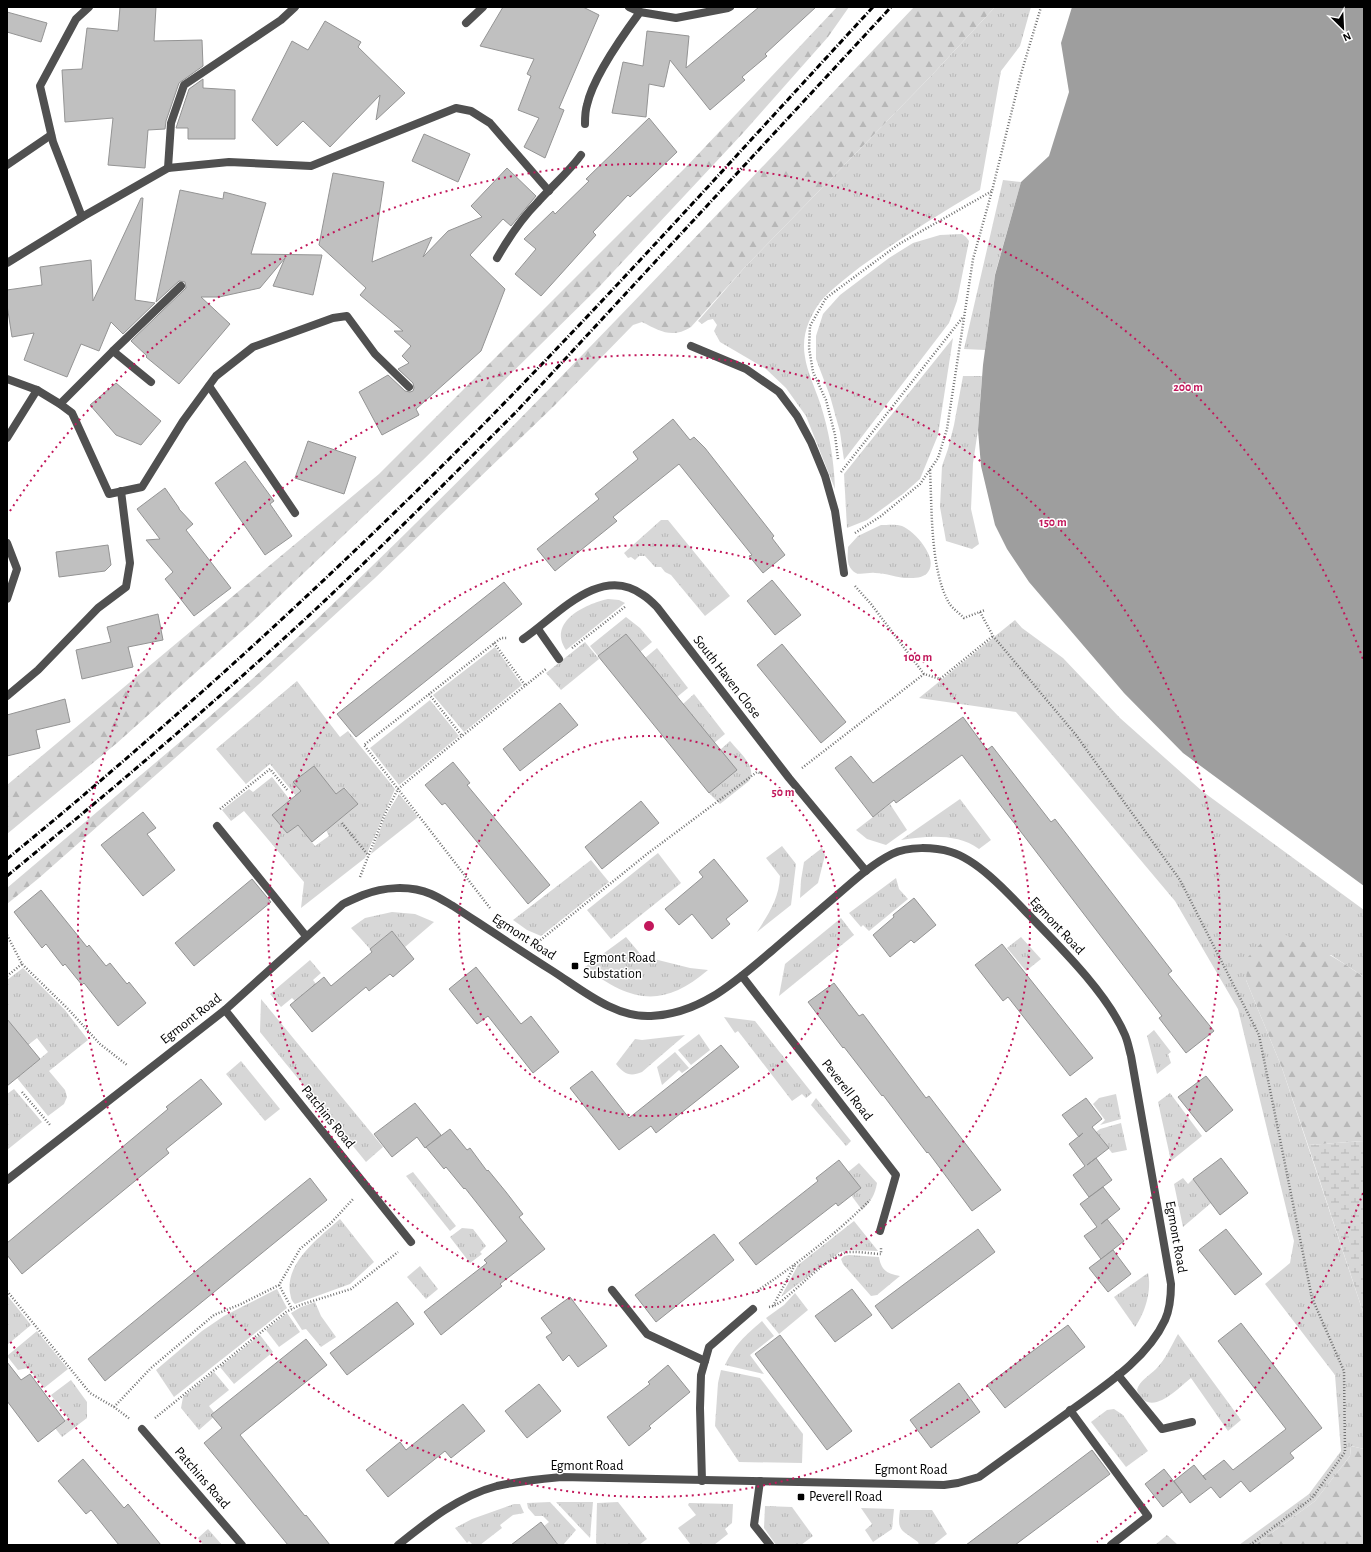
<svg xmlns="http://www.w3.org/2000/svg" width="1371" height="1552" font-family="'Alegreya Sans',sans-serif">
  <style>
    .grass { fill: url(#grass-tufts) }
    .forest { fill: url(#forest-firs) }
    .wetland { fill: url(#wetland-marsh) }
    .water { fill: #9e9e9e }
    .building { fill: #c0c0c0; stroke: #949494 }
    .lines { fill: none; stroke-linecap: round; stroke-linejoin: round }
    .path { stroke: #727272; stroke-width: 2.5; stroke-dasharray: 1 2; stroke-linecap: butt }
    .lane { stroke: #505050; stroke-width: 8 }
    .street { stroke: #505050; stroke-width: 8 }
    .rail { stroke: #000; stroke-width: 3; stroke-dasharray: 6 2 1 2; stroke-linecap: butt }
    .ring { fill: none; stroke: #c2185b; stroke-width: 2; stroke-dasharray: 2 4 }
    .poi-dot { fill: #000; stroke: #fff; stroke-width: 1.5 }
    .labels { text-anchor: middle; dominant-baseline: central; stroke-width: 3; stroke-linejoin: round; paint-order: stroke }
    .street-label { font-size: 14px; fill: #000; stroke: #fff }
    .poi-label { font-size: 14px; fill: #000; stroke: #fff; text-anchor: start }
    .centre { fill: #c2185b; stroke: #fff; stroke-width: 2 }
    .ring-label { font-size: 12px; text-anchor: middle; font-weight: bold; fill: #c2185b; stroke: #fff; stroke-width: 3; stroke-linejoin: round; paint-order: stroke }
  </style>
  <defs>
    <pattern id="grass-tufts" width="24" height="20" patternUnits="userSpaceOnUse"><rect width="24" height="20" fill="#d7d7d7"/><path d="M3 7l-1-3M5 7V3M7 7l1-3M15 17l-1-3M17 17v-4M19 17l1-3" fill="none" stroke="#b7b7b7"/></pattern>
    <pattern id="forest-firs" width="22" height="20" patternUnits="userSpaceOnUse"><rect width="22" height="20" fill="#d7d7d7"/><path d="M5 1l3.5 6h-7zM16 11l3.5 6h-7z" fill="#b7b7b7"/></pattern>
    <pattern id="wetland-marsh" width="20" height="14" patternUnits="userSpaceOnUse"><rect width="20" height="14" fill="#d7d7d7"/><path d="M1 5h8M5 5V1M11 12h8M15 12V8" fill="none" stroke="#b7b7b7"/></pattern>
  </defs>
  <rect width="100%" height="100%" fill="#fff"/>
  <g class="grass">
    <path d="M995,7H1031L1020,46L1001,71L980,190C939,214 899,239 860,267C849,276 830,290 821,301C809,317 801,336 805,357C807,371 815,388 820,403C829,430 834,460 835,489L806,416L786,388L766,369L720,342L714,331L717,325L713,319L708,320L702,324L698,321L745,267L931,76Z"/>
    <path d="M1003,180L1021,182L995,274L985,350L964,349Z"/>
    <path d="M962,234L966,237L969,241L957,301L949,323L844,460L840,432L830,396L816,359V336L823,314L840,295L889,258L913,243L940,235Z"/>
    <path d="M953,338L938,435L920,479L904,493L867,520L847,528L844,474Z"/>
    <path d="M963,376H982L978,430L973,463L971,509L979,544L972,549L946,541L940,507L942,466L948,449L954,425Z"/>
    <path d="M661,520H668L730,596L705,616L671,575L665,572L661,567H655L645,556H639L635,560L631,557L628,558L624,553Z"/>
    <path d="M881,525C887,525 897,524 902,526C915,531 939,559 928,572C925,577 917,578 911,578C899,579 887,573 875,573C867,572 857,577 852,570C846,564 848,555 848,547L858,536Z"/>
    <path d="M608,599L619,600L625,603L566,650C547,622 585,604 608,599Z"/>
    <path d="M626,617L640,628L652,642L640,652L626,634L598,656L590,646Z"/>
    <path d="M1015,620L1022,628L1063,658L1120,718L1202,791L1364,910V977L1331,955L1246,980L1282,1068L1364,1315V1449L1351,1446L1350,1456L1315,1501L1255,1545H1239L1309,1494L1341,1451L1335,1375L1265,1284L1290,1263L1294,1241L1238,1009L1175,901L1016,712L919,698Z"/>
    <path d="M585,642L599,659L561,690L546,673Z"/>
    <path d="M495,647L522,685L464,732L433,695Z"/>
    <path d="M657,648L688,688L677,697L645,658Z"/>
    <path d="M297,681L340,737L348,731L395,789L365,858L301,908L304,882L244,811L231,821L222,810L249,789L253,792L272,777L290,800L272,815L287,833L298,825L315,846L329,836L326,830L358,804L345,788L336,794L314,766L294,782L301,792L296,796L270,764L246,784L216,749Z"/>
    <path d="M694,694L725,734L714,743L683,704Z"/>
    <path d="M430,700L459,736L399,785L370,748Z"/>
    <path d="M730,741C738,751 758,767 749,781L720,804L709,793L720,750Z"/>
    <path d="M399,794L418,817L371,854L385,817Z"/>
    <path d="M960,799L991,840L979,849C957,833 927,836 901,840Z"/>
    <path d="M890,804L907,830L886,845L867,839L856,830Z"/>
    <path d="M782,846L796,864L791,905L757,932C769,913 779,899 780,876L766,858Z"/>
    <path d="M822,848L825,855L818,883L800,898L801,880L804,862Z"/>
    <path d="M658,853L681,883L611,939L587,910Z"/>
    <path d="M591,860L609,882L541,936L527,930L513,920Z"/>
    <path d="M896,878L899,889L908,899L869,931L863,925L861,927L849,913Z"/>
    <path d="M392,912L415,914L434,922L405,947L392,931L370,949L351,928L365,918Z"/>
    <path d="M841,918L854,935L779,996L785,964Z"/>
    <path d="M626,937L648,963L654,959L690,968L708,970C663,1009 630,1002 585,967Z"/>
    <path d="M1021,937L1041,959L1026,971L1007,948Z"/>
    <path d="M310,960L321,973L313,980L316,984L295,1001L292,998L281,1007L270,994Z"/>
    <path d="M23,968L65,1010L88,1040L49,1071L65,1090L67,1097L64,1104L48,1116L17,1078L48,1052L37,1038L28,1045L7,1019V980Z"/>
    <path d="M261,999L383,1147L366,1162L260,1032Z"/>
    <path d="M724,1017L755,1021L812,1093L806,1098L802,1094L792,1101L738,1031L735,1033Z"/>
    <path d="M1154,1030L1171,1052L1168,1054L1171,1063L1157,1074L1147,1036Z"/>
    <path d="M699,1034L710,1050L691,1065L678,1050Z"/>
    <path d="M685,1035L642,1072C630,1077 624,1074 616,1064L635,1039L642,1040Z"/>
    <path d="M675,1052L689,1068L682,1073L679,1070L662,1085L657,1067Z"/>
    <path d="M241,1061L280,1109L265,1121L226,1074Z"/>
    <path d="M14,1089L42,1122L7,1150V1094Z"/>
    <path d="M1170,1093L1202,1136L1171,1161L1158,1102Z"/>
    <path d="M1116,1094L1121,1119L1100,1125L1105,1120L1093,1104L1099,1098Z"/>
    <path d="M816,1098L851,1141L846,1146L811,1105Z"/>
    <path d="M1121,1123L1127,1150L1112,1153L1096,1132L1100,1129Z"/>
    <path d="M859,1163L877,1183C875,1195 871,1201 862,1210L851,1195L848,1172Z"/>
    <path d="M413,1172L456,1226L450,1231L406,1176Z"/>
    <path d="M1183,1178L1188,1184L1193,1179L1211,1203L1183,1227L1174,1184Z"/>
    <path d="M340,1219L374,1262L350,1284L295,1304C291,1301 291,1297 290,1293C285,1262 320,1237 340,1219Z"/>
    <path d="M854,1221L878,1251L850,1250L840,1252L781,1297L798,1265Z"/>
    <path d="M462,1228L473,1229L486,1246L480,1252L482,1254L470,1263L450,1237Z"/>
    <path d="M849,1255L879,1257C881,1270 887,1274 900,1276L877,1295L871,1296L843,1264L841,1259L844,1256Z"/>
    <path d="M420,1266L438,1289L426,1299L407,1277Z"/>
    <path d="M1148,1273C1152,1290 1145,1313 1135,1327L1114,1297Z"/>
    <path d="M277,1289L287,1308L174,1397L156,1370L202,1331L224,1316Z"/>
    <path d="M795,1293L808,1310L779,1334L766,1318L784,1305Z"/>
    <path d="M7,1295L31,1325L7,1345Z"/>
    <path d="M315,1302L321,1316L336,1337L321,1347L306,1329L302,1330L291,1313L301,1307Z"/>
    <path d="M287,1313L300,1332L279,1347L266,1330Z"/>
    <path d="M762,1321L774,1336L750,1355L764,1374L725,1365C735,1344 745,1336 762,1321Z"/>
    <path d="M37,1331L68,1369L44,1388L28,1368L18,1370L7,1356Z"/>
    <path d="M1178,1334L1241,1420L1228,1431L1191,1378C1177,1389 1149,1420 1137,1390C1139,1381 1150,1375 1156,1369C1166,1359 1171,1346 1178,1334Z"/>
    <path d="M260,1335L273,1352L234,1384L220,1367Z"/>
    <path d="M721,1370L760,1378L803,1434L802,1463L739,1462L715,1426L718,1383Z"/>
    <path d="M214,1372L229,1390L209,1406L216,1415L199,1430L181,1408L183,1397Z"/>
    <path d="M71,1380L87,1402V1418L62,1437L55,1428L68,1418L51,1395Z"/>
    <path d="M1114,1409L1123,1415L1148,1451L1126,1467L1091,1422L1107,1410Z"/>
    <path d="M550,1502L576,1530L563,1545H558L544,1526L549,1522L543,1516H535L528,1508L527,1503Z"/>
    <path d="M556,1502H593L590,1538Z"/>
    <path d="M618,1502L647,1539L639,1545H598L596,1543L597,1503Z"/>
    <path d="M689,1503L733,1504L732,1523L725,1529L728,1534L714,1545H691L678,1528L696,1515L688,1505Z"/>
    <path d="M514,1504H520L524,1513L513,1515L500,1525L502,1528L480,1545H473L469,1541L467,1543L455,1528L472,1519Z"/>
    <path d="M765,1506L792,1507L813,1536L801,1545H776L764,1528Z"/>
    <path d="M861,1508L894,1509L892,1529L873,1542L865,1530L872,1524Z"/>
    <path d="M900,1510H932L947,1534L933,1545H919L918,1542C901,1529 897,1532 900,1510Z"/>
    <path d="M208,1529L222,1545H203L198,1538Z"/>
    <path d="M1167,1535L1178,1545H1155Z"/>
  </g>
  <g class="forest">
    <path d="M837,7H849L828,37L743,133L599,287L423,460L251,623L117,743L7,834V785L379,474L687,166Z"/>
    <path d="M914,7H995L931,76L745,267L691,327C672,339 660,331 642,322L633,325L554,406L375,578L259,684L39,878L7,904V888C110,800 216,715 315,621C522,424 717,214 914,7Z"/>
    <path d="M1283,934C1313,944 1338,959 1364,977V1141L1308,1145L1282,1068L1246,980L1248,957L1263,941Z"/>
    <path d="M1351,1446L1364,1449V1545H1255L1315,1501L1350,1456Z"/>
  </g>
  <path class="wetland" d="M1364,1141V1315L1308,1145Z"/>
  <path class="water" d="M1072,7H1364V886L1183,753L1124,693L1029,582L1007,549L995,525L981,466L978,430L983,365L995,275L1021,182L1049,156L1069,92L1061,43Z"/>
  <g class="building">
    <path d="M120,7H156L154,41L202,40L203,66L179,83L166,121L165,129L148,130L145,168L108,165L113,118L65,122L62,70L82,69L87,28L118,31Z"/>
    <path d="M503,7H583L599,15L559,108L564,110L545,158L524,147L539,118L518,110L531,76L527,74L534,59L480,46Z"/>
    <path d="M759,7H816L765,54L767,56L742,77L745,80L710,110L670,60L664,87L649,84L646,117L612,113L623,62L643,66L647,31L689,36L686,68Z"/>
    <path d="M7,12L47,23L41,42L7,32Z"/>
    <path d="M325,21L361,42L358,47L405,93L376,120L380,95L330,147L303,121L277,146L252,120L292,41L308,50Z"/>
    <path d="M203,79V88L235,90V139H188V128H176L189,89Z"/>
    <path d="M649,118L677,152L630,197L628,195L593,232L596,235L541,296L515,274L536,249L524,239L553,211L555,214L589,181L586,179Z"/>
    <path d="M424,134L470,154L458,182L412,161Z"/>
    <path d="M507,168L536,196L511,226L503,219L470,255L505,289L481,351L416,409L419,415L382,435L359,392L388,375L405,391L410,392L413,391L414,388L413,383L398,369L409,363L402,356L411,346L394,331H403L360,295L366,288L319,245L333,173L384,182L372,262L432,237L423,257L448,231L482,217L471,206Z"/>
    <path d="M180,190L223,199L224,192L266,203L251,254L322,255L313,295L273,286L285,258L260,288L219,297H201L230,324L179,384L146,357L147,356L131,341L186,288L185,282L179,281L156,302Z"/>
    <path d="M141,198H143L135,300L155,303L123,334L111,322L99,351L81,344L67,377L24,360L34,333L12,337L7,305V290L42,285L40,267L91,260L93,301Z"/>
    <path d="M116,383L161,421L141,445L116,435L90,405Z"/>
    <path d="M673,419L690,440L694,437L705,448L774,536L772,538L785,555L763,573L749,556L752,555L679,464L613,517L617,521L555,571L537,549L599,499L595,494L638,459L633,452Z"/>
    <path d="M308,441L356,457L344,494L295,478Z"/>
    <path d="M245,461L274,501L270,504L292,536L265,555L215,483Z"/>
    <path d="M165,488L179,508V509L193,524L186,530L231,588L194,616L165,579L173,572L146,540L160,539L137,509Z"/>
    <path d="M108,545L111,565L105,571L59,577L56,552Z"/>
    <path d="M772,580L801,615L775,635L747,601Z"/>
    <path d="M504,582L522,604L356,737L337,714Z"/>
    <path d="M158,614L163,640L128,647L133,667L82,679L76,650L111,642L107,627Z"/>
    <path d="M626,634L737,770L709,793L598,656Z"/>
    <path d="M782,644L846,722L821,743L757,665Z"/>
    <path d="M65,699L70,722L36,730L40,748L7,756V715Z"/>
    <path d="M560,703L578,725L520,771L503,749Z"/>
    <path d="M963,717L987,750L992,746L1051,822L1055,819L1172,971L1168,974L1214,1031L1186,1053L1159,1018L1162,1016L962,755L896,803L894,800L873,817L835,768L851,756L873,783Z"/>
    <path d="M453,762L470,783L467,785L550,885L528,904L445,803L442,805L425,785Z"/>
    <path d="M314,766L336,794L344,788L358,804L312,842L298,825L287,833L272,815L301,791L293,782Z"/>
    <path d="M641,801L659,823L602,869L585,847Z"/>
    <path d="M143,812L156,828L147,834L175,870L143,896L101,845Z"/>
    <path d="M714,859L748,901L726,919L730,924L712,939L692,914L679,925L665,909L703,877L699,872Z"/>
    <path d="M252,879L271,902L194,966L175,943Z"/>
    <path d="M41,890L87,947L89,945L106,966L110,963L127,984L129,982L146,1003L118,1026L84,983L82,985L65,964L63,966L46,944L42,948L14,912Z"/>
    <path d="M914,898L936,925L914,943L911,940L890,957L873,935L894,917L893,915Z"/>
    <path d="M392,931L414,959L393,977L390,974L369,991L366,987L312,1032L290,1005L324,977L331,986L372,952L370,949Z"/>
    <path d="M1002,944L1093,1058L1070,1076L1008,997L1003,1001L975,965Z"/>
    <path d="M476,967L521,1024L531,1016L559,1052L533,1073L488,1016L477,1024L449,989Z"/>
    <path d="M834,983L859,1016L863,1014L926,1098L929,1096L1001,1190L972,1211L928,1152L927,1153L883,1095L882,1096L844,1047L843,1048L808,1002Z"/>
    <path d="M7,1019L40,1059L7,1086Z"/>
    <path d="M721,1045L739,1067L656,1133L651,1126L619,1150L570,1088L592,1071L629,1118Z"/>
    <path d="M1206,1076L1233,1110L1206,1132L1178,1097Z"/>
    <path d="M201,1079L222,1104L166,1149L169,1153L22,1274L7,1255V1243L168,1109L166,1107Z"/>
    <path d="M1086,1098L1102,1119L1092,1127L1109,1148L1087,1165L1096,1158L1112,1180L1089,1197L1073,1175L1085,1166L1069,1144L1083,1133L1079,1137L1062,1115Z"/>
    <path d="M415,1103L441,1135L425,1148L417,1137L392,1157L374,1134Z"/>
    <path d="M450,1129L467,1150L470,1148L487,1171L488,1170L506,1192L523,1214L519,1217L545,1249L500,1284L502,1286L441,1335L424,1312L487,1263L484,1260L507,1241L465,1188L464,1189L446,1167L444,1169L426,1147Z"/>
    <path d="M1221,1158L1248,1193L1220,1215L1193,1179Z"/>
    <path d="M839,1160L861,1188L838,1206L836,1203L756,1265L739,1243L818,1181L816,1178Z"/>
    <path d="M310,1178L327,1200L105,1381L88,1359Z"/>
    <path d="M1103,1187L1120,1209L1101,1224L1107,1219L1124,1241L1101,1259L1084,1236L1097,1227L1080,1204Z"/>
    <path d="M978,1229L995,1252L892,1329L875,1306Z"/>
    <path d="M1226,1229L1262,1274L1235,1295L1199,1250Z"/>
    <path d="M714,1234L734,1260L656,1322L635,1295Z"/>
    <path d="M1113,1250L1131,1274L1108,1292L1089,1268Z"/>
    <path d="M852,1289L872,1315L835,1342L815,1316Z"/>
    <path d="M570,1297L607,1346L578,1367L569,1355L563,1361L546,1337L552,1333L541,1318Z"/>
    <path d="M397,1302L414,1324L347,1375L330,1353Z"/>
    <path d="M1241,1323L1322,1428L1290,1453L1294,1458L1250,1492L1241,1481L1220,1498L1211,1487L1190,1503L1174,1481L1194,1465L1206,1480L1203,1476L1224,1460L1233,1470L1286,1429L1218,1341Z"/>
    <path d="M1068,1325L1085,1347L1005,1408L987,1385Z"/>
    <path d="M780,1335L852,1431L827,1450L755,1354Z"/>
    <path d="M306,1339L327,1365L240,1435L305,1516L306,1515L330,1545H288L204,1443L222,1428L211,1415Z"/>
    <path d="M7,1362L21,1380L30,1374L65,1421L38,1442L7,1401Z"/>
    <path d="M668,1365L690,1392L649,1426L651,1428L629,1446L607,1417L650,1384L648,1382Z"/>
    <path d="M959,1383L980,1412L931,1448L910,1420Z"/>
    <path d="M539,1384L561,1411L527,1438L505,1411Z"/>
    <path d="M463,1404L485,1431L451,1458L445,1451L388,1497L366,1470L400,1442L406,1450Z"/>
    <path d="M1092,1450L1110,1474L1015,1545H966Z"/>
    <path d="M83,1459L124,1508L128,1504L161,1545H119L91,1510L86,1514L58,1481Z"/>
    <path d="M1164,1469L1182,1492L1163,1507L1145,1484Z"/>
    <path d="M541,1522L558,1545H511Z"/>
  </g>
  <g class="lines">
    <g class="path">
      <path d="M838,459L835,435L826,400L813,372L809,348L810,326L826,298L899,244L992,191"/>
      <path d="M930,470C932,507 930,570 949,603C952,608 959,613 964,618L985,610"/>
      <path d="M841,472L963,317"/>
      <path d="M855,533L881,516L920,484L938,458L947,429L973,259L992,191L1021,74L1041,7"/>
      <path d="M855,586L871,604L924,674L940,679L993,636"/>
      <path d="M980,612L993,636L1076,735L1180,880L1259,1035L1312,1298L1344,1371L1345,1452L1312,1498L1250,1545"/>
      <path d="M494,643L525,685"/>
      <path d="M572,648L626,606"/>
      <path d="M429,694L462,736"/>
      <path d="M802,768L924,674"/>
      <path d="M220,809L270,769L288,791"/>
      <path d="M342,823L368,855"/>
      <path d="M360,877L385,814L398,789L462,736L546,669"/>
      <path d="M490,908L364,745L501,638H507"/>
      <path d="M7,935L22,964L68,1009L100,1044L127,1065"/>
      <path d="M538,942L647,854L757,772L763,774"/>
      <path d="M7,976L22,964"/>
      <path d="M22,1092L50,1125"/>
      <path d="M279,1285L292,1309"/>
      <path d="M7,1291L90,1393L114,1407L130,1419"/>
      <path d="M757,1293V1291C797,1264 836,1234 870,1200"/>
      <path d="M773,1306L795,1265"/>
      <path d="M769,1307C777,1306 784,1299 790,1294C803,1283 828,1258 844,1253C853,1250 871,1254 881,1254V1248"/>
      <path d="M114,1407L151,1368L214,1315L241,1304L279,1285L300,1249L331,1223L354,1198"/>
      <path d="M155,1418L286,1312L300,1305L351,1289L398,1252"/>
    </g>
    <g class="lane">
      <path d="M629,7L640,12"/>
      <path d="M466,23L483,7"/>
      <path d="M585,124C585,118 585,111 587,105C593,77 623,35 640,12L676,18L728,8L730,7"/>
      <path d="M7,165L51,135"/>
      <path d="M168,168L171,123L184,85L281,20L295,7"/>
      <path d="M82,217L53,142L40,86L76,19L89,7"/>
      <path d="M497,258C508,239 521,219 537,203C552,186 568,173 581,155"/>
      <path d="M7,263L82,217L168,168L229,162L311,166L456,108L471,111L490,123L549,191"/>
      <path d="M691,346L746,369L779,392L797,416L811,442L825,476L835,511L844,573"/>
      <path d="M113,351L151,382"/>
      <path d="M7,379L37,390L60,404L72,413L109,494L142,487L183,421L216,376L253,347L333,318L347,316L375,354L409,387"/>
      <path d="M209,386L295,513"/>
      <path d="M60,404L113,351L181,286"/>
      <path d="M7,438L37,390"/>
      <path d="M7,543L17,569L7,599"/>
      <path d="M7,696L38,670L98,608L126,587L130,563L121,491"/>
      <path d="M217,826L306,936"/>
      <path d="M612,1290L647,1334L705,1361"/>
      <path d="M1118,1375L1162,1429L1192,1422"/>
      <path d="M1070,1410L1148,1516L1111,1545"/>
      <path d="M760,1481L754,1525L770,1545"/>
    </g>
    <g class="street">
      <path d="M538,629L559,659"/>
      <path d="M523,639C556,617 600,563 643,595C648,598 653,603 657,607L789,778L866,871"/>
      <path d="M742,976L896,1175L880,1231"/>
      <path d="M225,1010L411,1242"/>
      <path d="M7,1180L225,1010L343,904C349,901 356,898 363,895C383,887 410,885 431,894C438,897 446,902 453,906C485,927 518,949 551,970C581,989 614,1018 651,1016C702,1014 737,980 774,949C797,929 820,910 843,890C858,877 874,863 892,854C908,846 934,847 951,852C978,860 1009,894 1028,914C1060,947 1107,993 1125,1035C1128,1042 1129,1049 1131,1056L1171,1284C1171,1296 1170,1309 1165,1320C1146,1361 1101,1388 1066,1414C1037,1435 1008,1456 979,1477L958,1483L944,1485L561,1477C540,1479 518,1481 497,1486C459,1496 428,1521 398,1545"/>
      <path d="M142,1429L242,1545"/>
      <path d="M702,1481L700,1408L701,1375L709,1347L753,1309"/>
    </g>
    <g class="rail">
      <path d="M7,859C157,736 300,606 438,470C588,321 729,163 873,7"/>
      <path d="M7,876C113,789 217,701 317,608C385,544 451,477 517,411L891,7"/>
    </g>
  </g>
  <g class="ring">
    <circle cx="649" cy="926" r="190"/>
    <circle cx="649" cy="926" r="381"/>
    <circle cx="649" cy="926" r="571"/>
    <path d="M1363 1193A762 762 0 0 1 1097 1542M201 1542A762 762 0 0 1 10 1341M10 511A762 762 0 0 1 1363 659"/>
  </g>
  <g class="poi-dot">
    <rect x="571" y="962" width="8" height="8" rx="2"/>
    <rect x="797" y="1493" width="8" height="8" rx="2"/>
  </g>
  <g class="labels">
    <g class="street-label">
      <text transform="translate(727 677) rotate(52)">South Haven Close</text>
      <text transform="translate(1057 926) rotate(47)">Egmont Road</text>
      <text transform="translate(524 937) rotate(33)">Egmont Road</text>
      <text transform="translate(191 1019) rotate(-38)">Egmont Road</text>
      <text transform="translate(847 1090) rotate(52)">Peverell Road</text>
      <text transform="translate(328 1117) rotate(51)">Patchins Road</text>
      <text transform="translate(1176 1237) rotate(80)">Egmont Road</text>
      <text x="587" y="1466">Egmont Road</text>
      <text x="911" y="1470">Egmont Road</text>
      <text transform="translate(202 1478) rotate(49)">Patchins Road</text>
    </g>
    <g class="poi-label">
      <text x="583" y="958">Egmont Road<tspan x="583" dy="16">Substation</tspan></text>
      <text x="809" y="1497">Peverell Road</text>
    </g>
  </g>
  <circle cx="649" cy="926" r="6" class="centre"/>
  <g class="ring-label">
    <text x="1188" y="391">200 m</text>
    <text x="1053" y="526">150 m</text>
    <text x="918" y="661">100 m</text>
    <text x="783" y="796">50 m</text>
  </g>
  <rect width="1371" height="1552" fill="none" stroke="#000000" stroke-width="16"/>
  <g transform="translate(1343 28) rotate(156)" stroke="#ffffff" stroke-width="3" paint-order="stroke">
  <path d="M0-3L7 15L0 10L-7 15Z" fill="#000000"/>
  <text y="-6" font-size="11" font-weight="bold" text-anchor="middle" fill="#000000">N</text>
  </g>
</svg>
